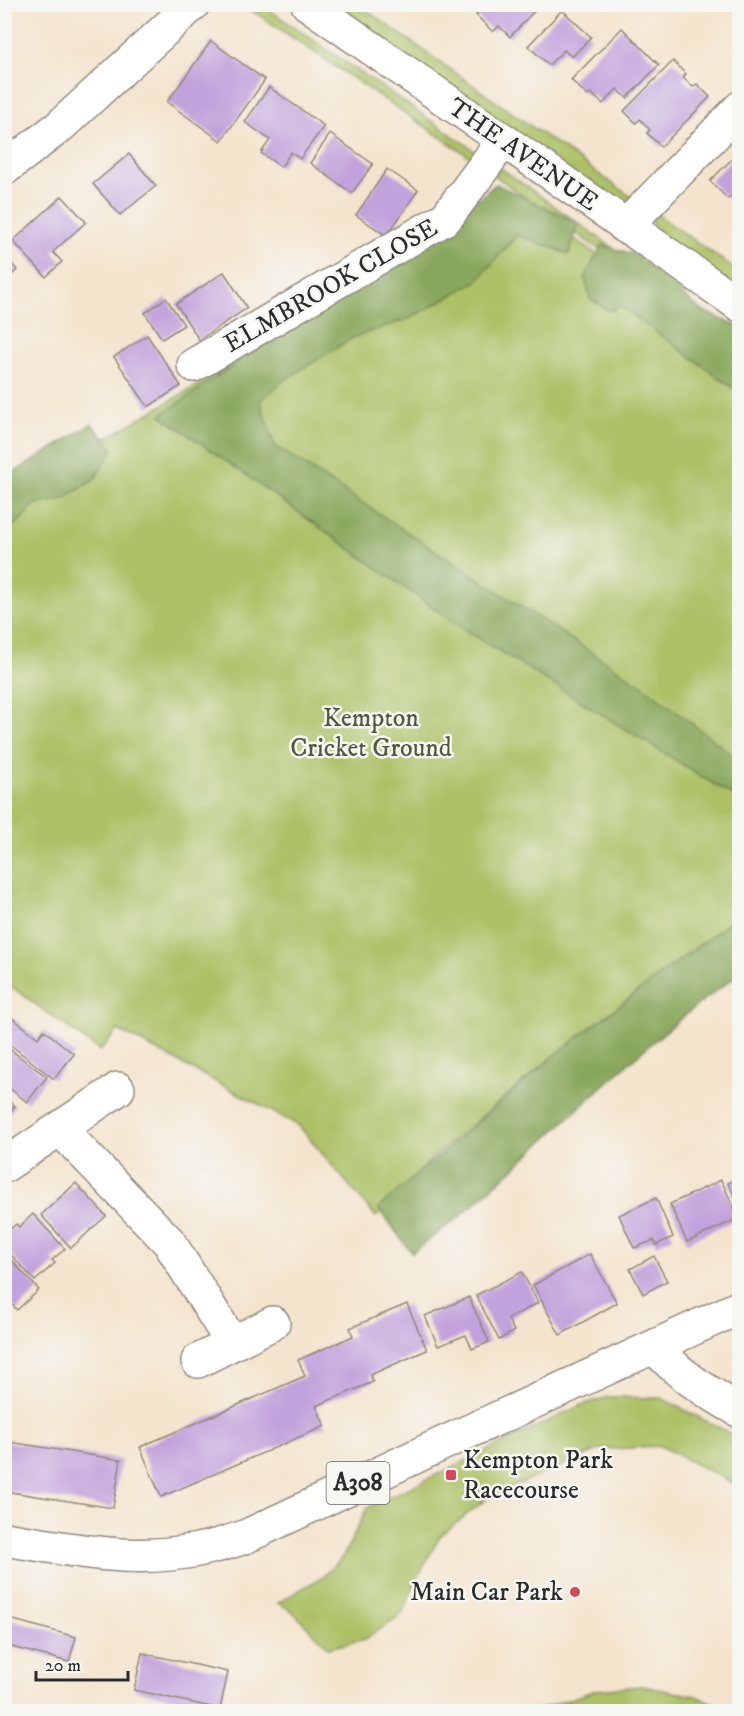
<svg xmlns="http://www.w3.org/2000/svg" width="744" height="1716" font-family="'IM FELL DW Pica',serif">
  <style>
    .green { fill: #acc166; stroke: #6c7648; stroke-width: 1.5 }
    .forest { fill: #89a75b; stroke: #5a6943; stroke-width: 1.5 }
    .building { fill: #c2a2dc }
    .lines { fill: none; stroke-linecap: round; stroke-linejoin: round }
    .minor-casing { stroke: #90887c; stroke-width: 36 }
    .tertiary-casing { stroke: #90887c; stroke-width: 36 }
    .trunk-casing { stroke: #90887c; stroke-width: 36 }
    .minor { stroke: #fff; stroke-width: 33 }
    .tertiary { stroke: #fff; stroke-width: 33 }
    .trunk { stroke: #fff; stroke-width: 33 }
    .poi-dot { fill: #d1495b; stroke: #f6f6f2; stroke-width: 2 }
    .labels { text-anchor: middle; dominant-baseline: central; stroke-width: 5; stroke-linejoin: round; paint-order: stroke }
    .shield { fill: #f6f6f2; stroke: #686867; stroke-width: 1.5 }
    .shield-label { font-size: 24px; font-weight: bold; fill: #2b2b2b }
    .street-label { font-size: 26px; fill: #2b2b2b; stroke: #f6f6f2 }
    .park-label { font-size: 26px; fill: #52583d; stroke: #f6f6f2 }
    .poi-label { font-size: 26px; fill: #2b2b2b; stroke: #f6f6f2; text-anchor: start }
  </style>
  <rect width="100%" height="100%" fill="#f6f6f2"/>
  <filter id="ink" filterUnits="userSpaceOnUse"><feTurbulence type="fractalNoise" baseFrequency=".0167" numOctaves="2"/><feDisplacementMap in="SourceGraphic" scale="12" xChannelSelector="R" yChannelSelector="G"/><feConvolveMatrix kernelMatrix="1 2 1 2 8 2 1 2 1" color-interpolation-filters="sRGB"/></filter>
  <filter id="wash" filterUnits="userSpaceOnUse"><feTurbulence type="fractalNoise" baseFrequency=".008" numOctaves="4" result="noise"/><feDisplacementMap in="SourceGraphic" scale="24" xChannelSelector="R" yChannelSelector="G"/><feGaussianBlur stdDeviation="1.35" result="paint"/><feColorMatrix in="noise" values="0 0 0 0 0 0 0 0 0 0 0 0 0 0 0 0 0 1.4 0 .05"/><feComposite in="paint" operator="in"/></filter>
  <g filter="url(#wash)">
    <rect width="100%" height="100%" fill="#f4e4cd"/>
    <g class="green">
      <path d="M244,5H262L467,145L474,151L473,159Z"/>
      <path d="M327,5H359L633,198L627,204L620,206Z"/>
      <path d="M502,169L701,310L739,348L491,173Z"/>
      <path d="M501,187L739,354V915L561,1050L432,1158L376,1217L298,1125L118,1030L100,1051L5,982V497L460,232Z"/>
      <path d="M657,214L739,272V294L652,227V220Z"/>
      <path d="M609,1397L661,1398L739,1438V1486L660,1446L598,1450L489,1497L440,1536L419,1575L401,1615L365,1639L329,1648L291,1610L278,1603L325,1575L344,1555L367,1508L582,1405Z"/>
      <path d="M641,1686L696,1696L732,1711H535L596,1690Z"/>
    </g>
    <g class="forest">
      <path d="M496,184L578,223L569,254L517,235L476,282L408,319L354,337L286,379L260,401L275,446L643,686L739,760V801L738,799L459,626L161,415L268,341L269,311L456,217Z"/>
      <path d="M602,245L636,255L701,310L739,327V392L620,306L609,311L590,299L585,278Z"/>
      <path d="M92,424L113,449L94,480L63,499L34,505L21,520L5,533V478Z"/>
      <path d="M739,915V974C644,1042 561,1127 473,1205C454,1222 432,1237 412,1253L378,1208L561,1050Z"/>
    </g>
    <g id="blocks">
      <g class="building">
        <path d="M486,4H536L538,7L510,37L499,26L493,32L476,15Z"/>
        <path d="M562,10L591,37L572,57L564,50L549,65L528,46Z"/>
        <path d="M622,28L659,65L627,98L617,89L603,104L591,93L588,96L571,80Z"/>
        <path d="M211,41L265,80L221,141L167,102Z"/>
        <path d="M673,61L686,74L683,78L693,87L697,84L710,97L661,147L647,133L650,130L640,119L636,123L624,111Z"/>
        <path d="M269,87L324,126L300,159L291,152L281,167L261,153L270,140L245,122Z"/>
        <path d="M330,134L373,164L352,193L310,163Z"/>
        <path d="M740,151V195L736,191L728,199L710,181Z"/>
        <path d="M129,154L156,186L120,215L93,184Z"/>
        <path d="M387,169L418,190L387,236L356,215Z"/>
        <path d="M62,196L86,222L53,252L62,262L46,277L13,241Z"/>
        <path d="M5,256L17,270L5,282Z"/>
        <path d="M224,272L247,308L199,340L176,304Z"/>
        <path d="M166,298L184,325L162,339L145,313Z"/>
        <path d="M147,335L181,386L148,407L114,357Z"/>
        <path d="M4,999L11,1004L5,1012L38,1038L44,1030L74,1054L54,1079L4,1040Z"/>
        <path d="M4,1045L47,1077L27,1102L4,1084L9,1078L4,1074Z"/>
        <path d="M4,1098L15,1106L4,1121Z"/>
        <path d="M740,1177V1206L728,1183Z"/>
        <path d="M721,1180L739,1218L687,1242L670,1204Z"/>
        <path d="M76,1183L106,1216L71,1248L41,1215Z"/>
        <path d="M656,1198L673,1237L656,1245L654,1240L634,1248L619,1215Z"/>
        <path d="M33,1214L65,1249L52,1260L55,1263L35,1281L4,1247V1235L16,1224L19,1227Z"/>
        <path d="M4,1252L39,1290L17,1310L4,1296Z"/>
        <path d="M590,1254L617,1303L560,1335L533,1285Z"/>
        <path d="M654,1256L667,1281L643,1294L630,1269Z"/>
        <path d="M522,1272L538,1303L508,1319L514,1331L499,1340L476,1295Z"/>
        <path d="M469,1297L489,1342L472,1349L466,1335L438,1346L425,1316Z"/>
        <path d="M407,1304L427,1350L370,1375L373,1382L316,1406L325,1426L161,1497L140,1447L305,1376L298,1360L353,1336L350,1328Z"/>
        <path d="M4,1441L121,1460L113,1508L4,1491Z"/>
        <path d="M6,1618L76,1637L69,1662L4,1645Z"/>
        <path d="M142,1653L228,1672L220,1709L134,1690Z"/>
      </g>
    </g>
  </g>
  <g filter="url(#ink)">
    <use href="#blocks" fill-opacity="0" stroke="#90887c" stroke-width="1.5"/>
    <g class="lines">
      <defs>
        <g id="minor">
          <path d="M4,169L59,127L193,4"/>
          <path d="M625,227L740,108"/>
          <path d="M194,365L446,218L503,141"/>
          <path d="M60,1129L169,1242L232,1343"/>
          <path d="M4,1166L118,1089"/>
          <path d="M655,1347C678,1375 708,1392 740,1411"/>
          <path d="M198,1361L273,1323"/>
        </g>
        <path id="tertiary" d="M308,4L740,305"/>
        <path id="trunk" d="M4,1539C94,1553 159,1569 247,1536L444,1443L740,1307"/>
      </defs>
      <use href="#minor" class="minor-casing"/>
      <use href="#tertiary" class="tertiary-casing"/>
      <use href="#trunk" class="trunk-casing"/>
      <use href="#minor" class="minor"/>
      <use href="#tertiary" class="tertiary"/>
      <use href="#trunk" class="trunk"/>
    </g>
  </g>
  <g class="poi-dot">
    <rect x="445" y="1469" width="12" height="12" rx="3"/>
    <circle cx="575" cy="1592" r="6"/>
  </g>
  <g class="labels">
    <rect class="shield" x="326.5" y="1462" width="63" height="42" rx="4.5"/>
    <g class="shield-label">
      <text x="358" y="1483">A308</text>
    </g>
    <g class="street-label">
      <text transform="translate(523 155) rotate(35)">THE AVENUE</text>
      <text transform="translate(331 286) rotate(-30)">ELMBROOK CLOSE</text>
    </g>
    <g class="park-label">
      <text x="371" y="718">Kempton<tspan x="371" dy="30">Cricket Ground</tspan></text>
    </g>
    <g class="poi-label">
      <text x="463" y="1460">Kempton Park<tspan x="463" dy="30">Racecourse</tspan></text>
      <text x="563" y="1592" text-anchor="end">Main Car Park</text>
    </g>
  </g>
  <rect width="744" height="1716" fill="none" stroke="#f6f6f2" stroke-width="24"/>
  <path d="M36 1671v9h92v-9" fill="none" stroke="#2b2b2b" stroke-width="3"/>
  <text x="45" y="1671" font-size="18" fill="#2b2b2b" stroke="#f6f6f2" stroke-width="4.5" paint-order="stroke">20 m</text>
</svg>
